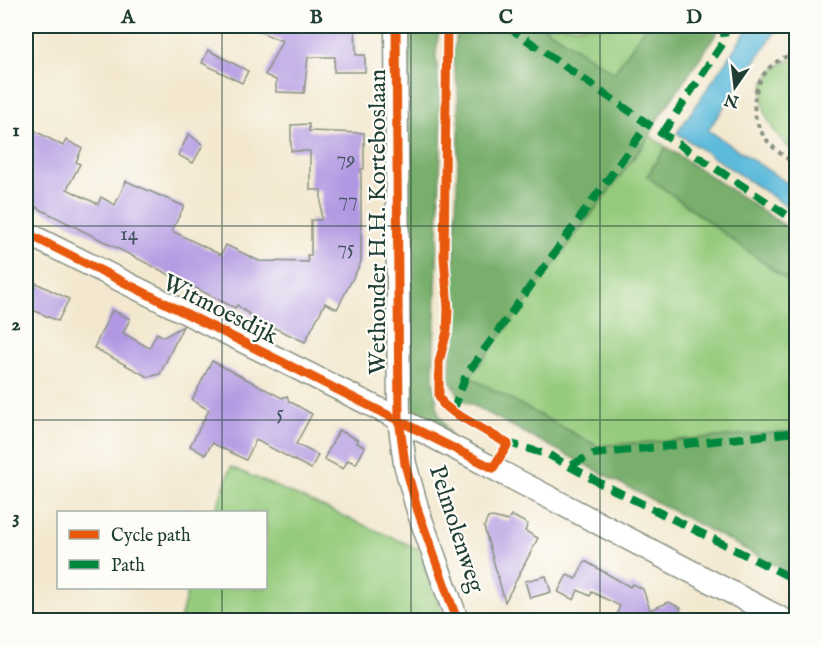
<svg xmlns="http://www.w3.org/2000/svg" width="822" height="646" font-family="'IM FELL English',serif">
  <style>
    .green { fill: #95cb7c; stroke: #5a8458; stroke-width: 1.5 }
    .forest { fill: #78af6c; stroke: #4c7650; stroke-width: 1.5 }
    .water { fill: #5ebbdc; stroke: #3e7c88; stroke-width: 1.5 }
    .building { fill: #b298e2 }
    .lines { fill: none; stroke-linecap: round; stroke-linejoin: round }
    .minor-casing { stroke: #899282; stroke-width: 25 }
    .path { stroke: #899282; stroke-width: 4; stroke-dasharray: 4.5 4.5; stroke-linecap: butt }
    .minor { stroke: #fff; stroke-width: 22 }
    .quiet { stroke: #00873e; stroke-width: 8; stroke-dasharray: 15 8; stroke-linecap: butt }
    .cycleway-casing { stroke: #fdfcf7; stroke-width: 13 }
    .cycleway { stroke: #e8590c; stroke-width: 9 }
    .grid { fill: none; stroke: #1f3d34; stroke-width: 1.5; stroke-opacity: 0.55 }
    .labels { text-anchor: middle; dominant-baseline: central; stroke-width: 4.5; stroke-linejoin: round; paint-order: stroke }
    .number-label { font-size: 21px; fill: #445460 }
    .street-label { font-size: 24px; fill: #1f3d34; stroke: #fdfcf7 }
    .neatline { fill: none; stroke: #1f3d34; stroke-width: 2 }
    .grid-label { font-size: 20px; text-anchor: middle; font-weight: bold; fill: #1f3d34 }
  </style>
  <rect width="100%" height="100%" fill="#fdfcf7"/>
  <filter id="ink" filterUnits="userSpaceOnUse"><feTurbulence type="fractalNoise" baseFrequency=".0167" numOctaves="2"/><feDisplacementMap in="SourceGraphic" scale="12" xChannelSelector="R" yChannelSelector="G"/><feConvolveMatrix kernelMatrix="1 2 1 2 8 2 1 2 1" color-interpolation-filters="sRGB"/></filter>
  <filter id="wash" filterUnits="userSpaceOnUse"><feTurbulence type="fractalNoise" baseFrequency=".008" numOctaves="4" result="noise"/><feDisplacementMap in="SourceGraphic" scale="24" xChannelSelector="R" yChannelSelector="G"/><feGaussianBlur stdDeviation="1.35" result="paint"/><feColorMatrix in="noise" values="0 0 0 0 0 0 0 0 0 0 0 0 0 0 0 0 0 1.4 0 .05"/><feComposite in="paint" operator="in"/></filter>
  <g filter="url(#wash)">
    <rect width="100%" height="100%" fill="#f3e8cf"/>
    <g class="green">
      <path d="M542,26H646L614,73Z"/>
      <path d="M789,60H796V153C764,131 743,79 789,60Z"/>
      <path d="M650,136L666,147L647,176L796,287V431L597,446L469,377Z"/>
      <path d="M231,467L419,549L444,620H180L188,588H266V512H215Z"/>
    </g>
    <g class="forest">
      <path d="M408,26H439L436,55L442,117L433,376L438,412L452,438L417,421L412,401L409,353Z"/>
      <path d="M459,26H542L614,73L646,26H715L717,33L657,120L650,136L470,377L597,446L796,431V576L461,399L450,380L459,132L458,89L452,57Z"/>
      <path d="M666,147L796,233V287L647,176Z"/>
    </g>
    <path class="water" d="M750,26H779L708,130L796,189V212L677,133Z"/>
    <g id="blocks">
      <g class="building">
        <path d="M245,26H355L356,55H365V72H334L335,57H308L304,93L276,92V80L265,75L282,41Z"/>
        <path d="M208,50L248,71L242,83L202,63Z"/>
        <path d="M309,124V131L364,133V169H361V262L337,309L325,303L305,342L257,320L237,305L235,308L26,202V126L63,146L66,140L82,148L76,162L80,164L67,189L83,197L98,204L101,197L115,205L126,181L184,206L172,231L221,255L226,245L259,261L308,262L307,255H311V220H321V190H310V151H291V125Z"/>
        <path d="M189,134L203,145L193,163L178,155Z"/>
        <path d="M36,283L69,299L58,321L26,307Z"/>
        <path d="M112,310L130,319L123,333L149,348L157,333L164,337L183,326L160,374L148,377L94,348Z"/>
        <path d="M212,361L282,398L287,396L289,401L312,414L296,444L318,455L311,469L256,440L246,460L212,443L205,455L190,446L209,410L192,400Z"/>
        <path d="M339,430L358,440L357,443L365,447L356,464L348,460L343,469L324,459Z"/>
        <path d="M511,515L528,524L525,531L538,538L505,602L484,527L488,518L493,517L508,521Z"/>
        <path d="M585,561L630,587L632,584L643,589L650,610L669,602L681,608L674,621H625L628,618L617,613L620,606L592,592L590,596L578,590L574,600L558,592L567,575L576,579Z"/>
        <path d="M546,576L551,592L530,598L525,581Z"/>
      </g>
    </g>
  </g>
  <g filter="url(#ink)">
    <use href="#blocks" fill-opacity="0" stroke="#899282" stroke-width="1.5"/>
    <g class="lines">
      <defs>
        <g id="minor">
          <path d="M396,26L399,419L405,464L418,511L457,620"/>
          <path d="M26,233L399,419L784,620"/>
        </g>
      </defs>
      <use href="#minor" class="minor-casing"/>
      <path class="path" d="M796,54C761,60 743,101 762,133C770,147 783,156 796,164"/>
      <use href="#minor" class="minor"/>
      <g class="quiet">
        <path d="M507,26L648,124L796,221"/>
        <path d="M663,133L725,40L723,26"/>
        <path d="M453,412L466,375L648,124"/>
        <path d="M505,442L549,455L600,483L796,580"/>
        <path d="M572,465L593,454L796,432"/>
      </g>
      <defs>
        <g id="cycleway">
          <path d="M396,26L399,419L405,464L418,511L457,620"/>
          <path d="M26,233L493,468L508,444L453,412L443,404L439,396V362L447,331L448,309L444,257L447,26"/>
        </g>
      </defs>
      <use href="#cycleway" class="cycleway-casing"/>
      <use href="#cycleway" class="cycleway"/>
    </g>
  </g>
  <path class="grid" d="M222,26V512M411,26V620M600,26V620M26,226H796M26,420H796M222,588V620"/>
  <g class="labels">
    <g class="number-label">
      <text x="346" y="159">79</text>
      <text x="348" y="200">77</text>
      <text x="129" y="234">14</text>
      <text x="346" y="248">75</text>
      <text x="280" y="413">5</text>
    </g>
    <g class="street-label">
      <text transform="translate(378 222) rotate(-90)">Wethouder H.H. Korteboslaan</text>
      <text transform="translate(220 310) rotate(27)">Witmoesdijk</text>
      <text transform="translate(456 529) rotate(72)">Pelmolenweg</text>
    </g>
  </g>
  <rect width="822" height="646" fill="none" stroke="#fdfcf7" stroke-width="66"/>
  <rect x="57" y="511" width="210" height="78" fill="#fdfcf7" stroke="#a4b0a9" stroke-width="1.5"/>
  <rect x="69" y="530" width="30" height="9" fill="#e8590c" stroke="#a4b0a9" stroke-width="1.5"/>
  <text x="111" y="541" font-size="18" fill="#1f3d34">Cycle path</text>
  <rect x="69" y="560" width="30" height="9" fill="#00873e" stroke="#a4b0a9" stroke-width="1.5"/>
  <text x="111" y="571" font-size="18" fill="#1f3d34">Path</text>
  <g transform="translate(735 87) rotate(194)" stroke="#fdfcf7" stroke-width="4.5" paint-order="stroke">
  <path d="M0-4.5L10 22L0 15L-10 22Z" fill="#1f3d34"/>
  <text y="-9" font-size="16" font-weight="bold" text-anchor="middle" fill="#1f3d34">N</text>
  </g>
  <rect x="33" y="33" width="756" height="580" class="neatline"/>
  <g class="grid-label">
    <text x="128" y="23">A</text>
    <text x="316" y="23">B</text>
    <text x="506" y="23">C</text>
    <text x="694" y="23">D</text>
    <text x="16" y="136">1</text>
    <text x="16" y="330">2</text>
    <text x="16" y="523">3</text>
  </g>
</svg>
